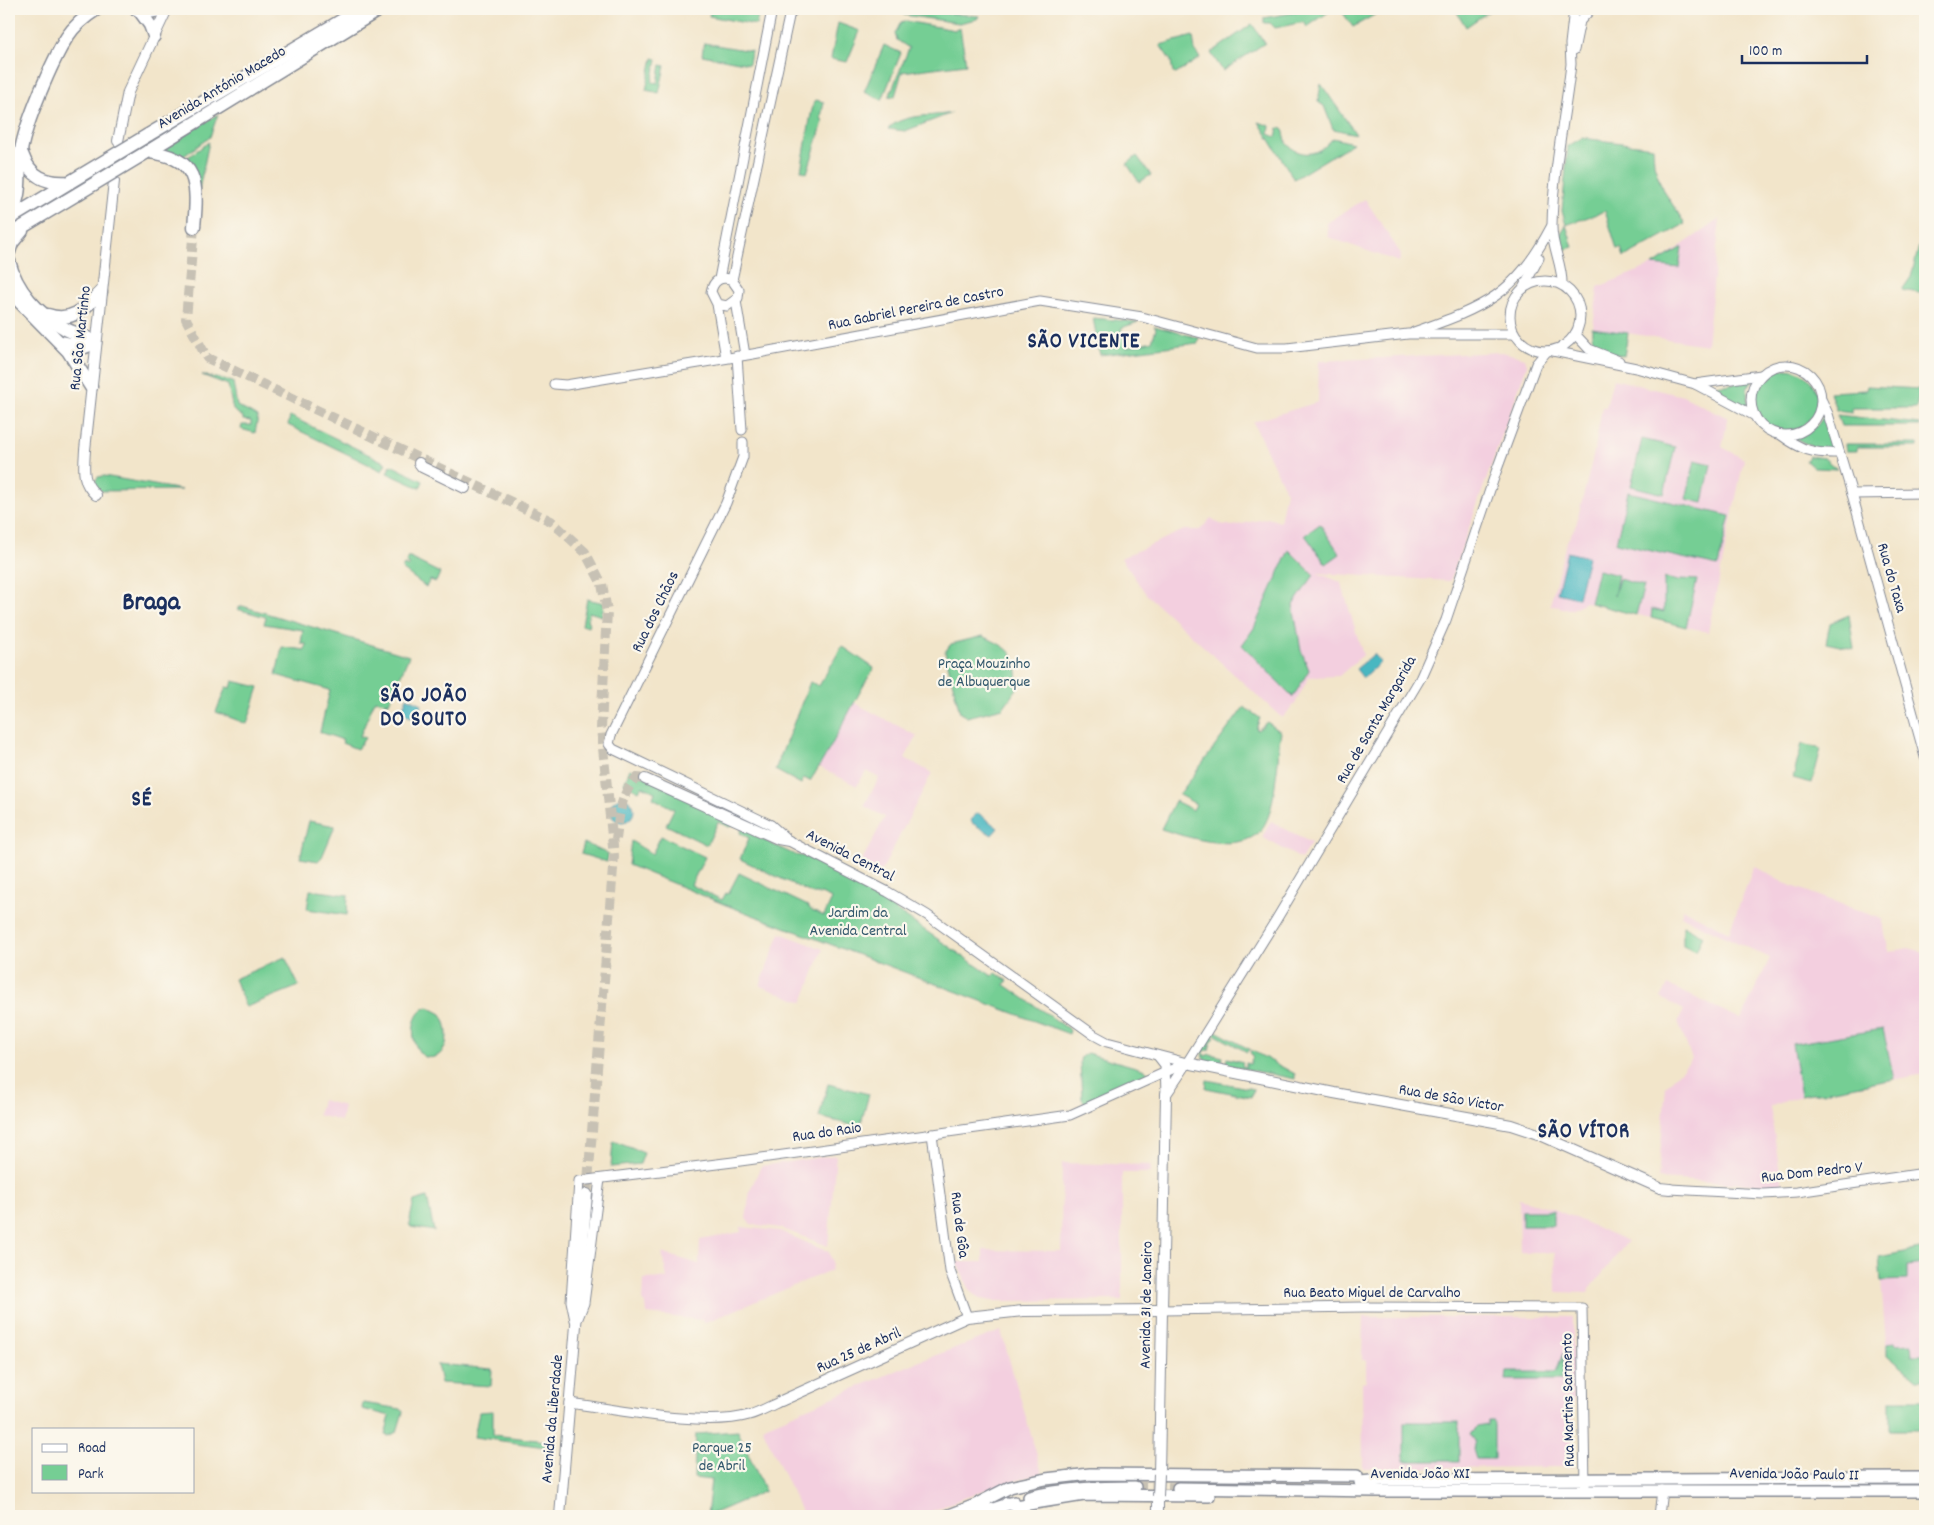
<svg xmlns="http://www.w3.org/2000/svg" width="1934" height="1525" font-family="Dekko,sans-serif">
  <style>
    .built { fill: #f3cfdf }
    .green { fill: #75ce94; stroke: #487e79; fill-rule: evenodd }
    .water { fill: #49b7c1; stroke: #327390 }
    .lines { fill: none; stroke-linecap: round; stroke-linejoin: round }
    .secondary-tunnel { stroke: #c7c1b4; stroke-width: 10; stroke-dasharray: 10 5; stroke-linecap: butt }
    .primary-tunnel { stroke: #c7c1b4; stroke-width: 11; stroke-dasharray: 11 5.5; stroke-linecap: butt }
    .tertiary-casing { stroke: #868a94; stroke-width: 11 }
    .secondary-casing { stroke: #868a94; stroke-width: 12 }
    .primary-casing { stroke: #868a94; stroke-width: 14 }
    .trunk-casing { stroke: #868a94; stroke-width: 15 }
    .tertiary { stroke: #fff; stroke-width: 9 }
    .secondary { stroke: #fff; stroke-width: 10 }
    .primary { stroke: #fff; stroke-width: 11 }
    .trunk { stroke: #fff; stroke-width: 12 }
    .secondary-bridge-casing { stroke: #868a94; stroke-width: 12; stroke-linecap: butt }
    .trunk-bridge-casing { stroke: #868a94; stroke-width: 15; stroke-linecap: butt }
    .secondary-bridge { stroke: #fff; stroke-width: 10 }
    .trunk-bridge { stroke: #fff; stroke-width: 12 }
    .labels { text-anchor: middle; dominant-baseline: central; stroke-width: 4.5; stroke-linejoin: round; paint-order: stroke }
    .street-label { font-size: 16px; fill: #1b2f5e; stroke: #fbf7ec }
    .park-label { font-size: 16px; fill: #32576c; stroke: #fbf7ec }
    .district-label { font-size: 21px; font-weight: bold; letter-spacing: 1px; fill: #1b2f5e; stroke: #fbf7ec }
    .town-label { font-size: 26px; font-weight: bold; fill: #1b2f5e; stroke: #fbf7ec }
  </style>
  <rect width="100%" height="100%" fill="#fbf7ec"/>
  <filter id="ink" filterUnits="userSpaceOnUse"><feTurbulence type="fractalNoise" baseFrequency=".02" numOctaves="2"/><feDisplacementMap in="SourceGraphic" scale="10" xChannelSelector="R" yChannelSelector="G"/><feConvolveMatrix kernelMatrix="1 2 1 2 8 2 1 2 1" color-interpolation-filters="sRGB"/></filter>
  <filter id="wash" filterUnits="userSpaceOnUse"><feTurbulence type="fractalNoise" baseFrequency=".0096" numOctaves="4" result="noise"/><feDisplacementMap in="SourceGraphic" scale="20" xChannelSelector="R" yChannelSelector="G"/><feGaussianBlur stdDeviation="1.12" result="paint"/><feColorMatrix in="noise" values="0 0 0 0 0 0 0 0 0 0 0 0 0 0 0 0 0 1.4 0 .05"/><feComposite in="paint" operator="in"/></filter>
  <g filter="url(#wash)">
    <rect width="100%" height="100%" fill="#f2e5ca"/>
    <g class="built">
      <path d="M1365,199L1401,254L1399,262L1328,237L1327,223Z"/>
      <path d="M1720,219L1707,345L1593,328L1598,287L1653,265Z"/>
      <path d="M1502,352L1525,358L1527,365L1450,581L1317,573L1341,582L1363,655L1339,676L1309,677L1294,705L1282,718L1146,594L1121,558L1184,530H1200L1211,518L1220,524L1233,526L1268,518L1280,522L1286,491L1253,422L1318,402L1319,361Z"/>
      <path d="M1613,379L1683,396L1728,418L1722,447L1744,459L1708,632L1585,602L1571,610L1550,605L1566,543L1576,525L1595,449L1602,407H1606Z"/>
      <path d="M853,702L917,736L905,758L932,773L880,874L860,864L885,817L864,806L879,778L866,771L857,786L819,767Z"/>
      <path d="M1271,821L1311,843L1301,859L1262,837Z"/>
      <path d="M1754,866L1784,883L1882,919L1889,952L1908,948L1925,952V1074L1793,1098L1770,1107L1782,1186L1658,1179L1666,1086L1692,1059L1678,1022L1684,1010L1661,998L1668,985L1741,1019L1770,958L1681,916L1683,909L1729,932Z"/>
      <path d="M780,933L823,949L803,1002L760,986Z"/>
      <path d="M322,1100L344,1106L341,1121L318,1115Z"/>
      <path d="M836,1155L828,1246L780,1228L751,1224L746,1219L750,1190L761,1166Z"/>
      <path d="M1062,1163L1151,1165L1150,1173H1122V1300L992,1301L982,1299L971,1292L956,1262H983V1250L1061,1251Z"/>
      <path d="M1519,1199L1554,1209L1628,1241L1587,1293L1556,1292L1555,1253H1520Z"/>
      <path d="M741,1227L780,1231L829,1252L832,1261L831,1270L704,1323L702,1320L647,1314L646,1305L642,1300L643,1279L667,1278L662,1253L699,1264L700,1240L741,1232Z"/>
      <path d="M1925,1248V1379H1916L1887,1355L1879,1257Z"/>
      <path d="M1363,1317H1573V1467L1363,1468L1362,1382L1366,1381V1360H1362Z"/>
      <path d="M1001,1331L1042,1473L975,1493L921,1516H803L762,1427L915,1363Z"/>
    </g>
    <g class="green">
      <path d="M719,9H743L759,12L756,25L709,16L710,12Z"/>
      <path d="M901,9L979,16L977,19L959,23L904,15Z"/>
      <path d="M1314,9H1333L1307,27L1304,22L1275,28L1270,23H1264V18Z"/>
      <path d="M1340,9H1385L1353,27Z"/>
      <path d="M1455,9H1492L1466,27Z"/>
      <path d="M905,21L955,30L960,28L966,64L902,72L895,96L889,97L909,48L897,40L895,34L901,22Z"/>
      <path d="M838,23L860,31L847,62L831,59Z"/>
      <path d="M1252,24L1265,43L1223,71L1211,53Z"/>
      <path d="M1193,36L1195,51L1200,58L1176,74L1173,73L1171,61L1160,45Z"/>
      <path d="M704,43L751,51L749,64L702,55Z"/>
      <path d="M884,45L901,53L882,100L864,92Z"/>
      <path d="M653,58L657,59L652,82L658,83L661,65L665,66L659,93L646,90Z"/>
      <path d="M1321,84L1353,130L1356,134L1333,129L1324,106L1318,102Z"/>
      <path d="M816,100L824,102L821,117L823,122L807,173L801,170C806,147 808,125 814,101Z"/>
      <path d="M952,113L905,131L888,129C903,113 932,117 952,113Z"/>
      <path d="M218,114L210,137L181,158L160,150Z"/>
      <path d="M1259,122L1270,126L1269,134L1276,137L1278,128L1283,129L1287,144C1303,160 1320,154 1333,138L1353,143L1294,179Z"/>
      <path d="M1582,138L1653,147L1654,164L1662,188L1685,224L1624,257L1621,248L1617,249L1605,211L1566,225L1573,247L1560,251L1559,236L1566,225L1562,211L1568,146Z"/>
      <path d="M209,142L199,189L184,160Z"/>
      <path d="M1137,156L1151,175L1139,182L1127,164Z"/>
      <path d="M1925,234V294L1902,290L1911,277L1919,246Z"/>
      <path d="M1682,247L1679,268L1653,265Z"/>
      <path d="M1093,318L1138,322L1121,328L1127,347L1152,341L1156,329L1154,326L1199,338L1198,343L1100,355Z"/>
      <path d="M1592,328L1628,333L1624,356C1606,351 1590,351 1592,328Z"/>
      <circle cx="1786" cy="400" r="31"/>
      <path d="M202,375L233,382L237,406L258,417L255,433L241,429L242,425H251V421L243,420V417L233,410L228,385Z"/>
      <path d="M1753,379L1747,389L1748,410L1704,386L1726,385Z"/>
      <path d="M1867,386L1920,389L1916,408H1852V412L1836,410L1830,392L1866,390Z"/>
      <path d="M1824,415L1832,446L1829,450L1814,448L1793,437C1808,436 1817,428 1824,415Z"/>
      <path d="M1837,415L1920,424V426H1841Z"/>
      <path d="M290,416L386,463L382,471L288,425Z"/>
      <path d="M1642,439L1675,447L1664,494L1631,486Z"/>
      <path d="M1845,444H1918V447H1857V451H1846Z"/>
      <path d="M1809,456L1824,458L1837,469L1814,468L1806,461Z"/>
      <path d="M1695,460L1711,464L1703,503L1686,499Z"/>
      <path d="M391,465L423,481L420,488L387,473Z"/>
      <path d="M104,476L182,490L101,491L97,487L95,482L98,477Z"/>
      <path d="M1628,492L1730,516L1718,566L1616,543Z"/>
      <path d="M1320,524L1340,554L1326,564L1305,535Z"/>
      <path d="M1289,550L1314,575L1293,605L1301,650L1309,670L1293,697L1242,645L1254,628Z"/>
      <path d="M408,557L440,573L436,582L430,580L426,587L402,569L404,565L408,567L410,565L406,563Z"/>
      <path d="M1598,570L1618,575L1614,596L1619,579L1644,586L1636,615L1590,603Z"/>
      <path d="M1664,578L1679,581L1680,579L1697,580L1686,627L1651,618L1652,609L1664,612Z"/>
      <path d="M587,599L604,603L602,616L589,612L587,621L589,622L588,627L582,625Z"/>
      <path d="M242,606L409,656L389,703L375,700L360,736L365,738L357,749L342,743L343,740L320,732L330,690L276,675L282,647L305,650L306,644L301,643L303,630L264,624L266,617L237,609Z"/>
      <path d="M1849,615L1854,649L1826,643L1830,623Z"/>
      <path d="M983,636C1012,650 1017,652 1018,687L1003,708L967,717L960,713L945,652L951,644Z"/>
      <path d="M842,646L874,668C851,705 834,745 810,781L804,778L801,784L775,770L810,682L819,686Z"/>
      <path d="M233,681L259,687L247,724L216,712L226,687L231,688Z"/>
      <path d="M1244,707L1260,718L1256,729L1258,730L1267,722L1281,732C1278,745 1279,758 1277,770C1274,789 1273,815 1261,830C1240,855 1187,837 1161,829L1175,801L1193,810L1196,804L1179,795Z"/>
      <path d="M1802,744L1821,749L1812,783L1793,778Z"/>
      <path d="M630,769L754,831L753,835L795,855L807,857L885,897L882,901L992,976L996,973L1008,981L1004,984L1070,1030L1069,1034L726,905L628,865L631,841L652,854L661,836L705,857L691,885L722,900L726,893L728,894L739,873L808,906L812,911L824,916L832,899L821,894H813L740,859L749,838L740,833L742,827L737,824L729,827L718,822L707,845L666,825L674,809L653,798L655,792L642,786L639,791L624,783Z"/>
      <path d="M309,821L335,826L322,857L318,861L300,858Z"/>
      <path d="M584,843L608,854L607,862L581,854Z"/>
      <path d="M310,890L348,895L347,915L307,909Z"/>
      <path d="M1683,925L1703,936L1696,951L1683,945Z"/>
      <path d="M285,957L299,986L246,1007L234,979Z"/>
      <path d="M428,1007L441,1014C447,1023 448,1034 446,1044C444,1050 440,1056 434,1057C411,1064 405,1013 428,1007Z"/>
      <path d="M1883,1029L1894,1079L1801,1096L1792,1044Z"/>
      <path d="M1214,1030L1295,1074V1079L1206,1061L1203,1058L1202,1052ZM1214,1034L1247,1052L1249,1049L1251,1050L1250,1053L1253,1056L1250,1064L1246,1063V1067L1242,1066L1243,1062L1227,1058L1226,1063L1222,1062L1223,1057L1210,1054L1205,1056L1203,1051L1209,1050L1211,1042L1215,1038L1212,1036Z"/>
      <path d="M1087,1053L1146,1070L1149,1074L1085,1103L1082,1099L1080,1061L1081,1057Z"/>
      <path d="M1207,1080L1253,1089L1251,1097L1206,1088Z"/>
      <path d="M828,1084L869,1094L860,1127L819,1117Z"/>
      <path d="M613,1141L644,1153L640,1164L611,1167Z"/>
      <path d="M427,1197L434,1231L411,1227L409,1224L414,1201Z"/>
      <rect x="1522" y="1211" width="31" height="15"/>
      <path d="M1925,1248V1264L1907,1266V1280L1881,1281L1879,1257Z"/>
      <path d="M1895,1342L1896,1345L1911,1344L1912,1355H1925V1379H1916L1887,1355V1343Z"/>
      <path d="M1563,1353V1380H1506L1507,1372H1556Z"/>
      <path d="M437,1364L492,1369L491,1386L441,1383Z"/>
      <rect x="1890" y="1400" width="35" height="30"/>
      <path d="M363,1403L401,1409L403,1412L397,1432L389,1436L385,1435L390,1416L362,1409Z"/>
      <path d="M493,1411V1435L545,1441V1447L474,1437L479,1412Z"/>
      <path d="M1488,1421H1494V1459H1476L1473,1448L1475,1441L1470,1434L1477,1427L1487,1425Z"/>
      <rect x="1404" y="1422" width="55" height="39"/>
      <path d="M738,1431L765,1491L707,1516L711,1480L694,1478L696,1434Z"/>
    </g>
    <g class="water">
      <path d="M1567,552L1588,557L1578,598L1557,593Z"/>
      <path d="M1374,654L1381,662L1363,678L1356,669Z"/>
      <path d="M407,697L422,704L416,719L401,713Z"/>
      <circle cx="622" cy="810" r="12"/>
      <path d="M978,813L998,828L992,835L972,823L971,819Z"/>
    </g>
  </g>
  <g filter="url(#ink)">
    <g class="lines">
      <g class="secondary-tunnel">
        <path d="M194,227L186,319L207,358L551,521L585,552L602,584L607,611L601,728L614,856L587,1194"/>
        <path d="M616,839C619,819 620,792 637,778L645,779"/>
      </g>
      <path class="primary-tunnel" d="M1135,1487L1178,1488"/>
      <defs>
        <g id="tertiary">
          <path d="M1574,50L1580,21L1591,9"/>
          <path d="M719,279L772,10"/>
          <path d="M732,280L790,12"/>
          <circle cx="1545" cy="316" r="35"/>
          <path d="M1562,285C1563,265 1551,246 1552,225C1553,171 1565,117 1571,64L1570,44L1574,9"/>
          <path d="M1523,288L1539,258"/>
          <path d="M736,301L745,355"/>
          <path d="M717,304L727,306L738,298L739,290L732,280C721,275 713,281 711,292L717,304L726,358"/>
          <path d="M1414,332C1485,307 1515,295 1551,227"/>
          <path d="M1575,334L1589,349L1619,361"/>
          <path d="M1553,351L1636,368L1695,384L1761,375"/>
          <path d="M737,356L742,430"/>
          <circle cx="1786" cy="400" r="35"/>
          <path d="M554,384L566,385L753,354L1040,301L1142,317L1257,348H1287L1408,334H1514"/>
          <path d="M1695,384L1755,416"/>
          <path d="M1822,401L1828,414L1852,494L1925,493"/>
          <path d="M1781,435C1801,450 1814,454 1839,453"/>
          <path d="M743,442V457L726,503L611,735L609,744L613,749L771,825L789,841L888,892L927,915L1094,1035L1107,1042L1187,1063"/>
          <path d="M1852,494L1925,757"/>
          <path d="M1158,1056L1165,1065L1166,1094"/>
          <path d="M1187,1063L1276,920L1420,679L1446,620L1496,472L1536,364L1547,351"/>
          <path d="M932,1134L950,1271L967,1317"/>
          <path d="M1670,1189L1763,1194L1797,1192L1925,1173"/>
          <path d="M1162,1310L1363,1307L1582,1308L1585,1486"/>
          <path d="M578,1318L584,1303L600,1179"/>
          <path d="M575,1320L571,1301L579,1181L733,1162L1070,1115L1186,1063"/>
          <path d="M569,1403C615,1409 706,1428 749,1415C760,1412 770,1406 781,1401"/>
          <path d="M1659,1516L1662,1490"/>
        </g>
        <g id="secondary">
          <path d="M118,141L128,92L167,9"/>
          <path d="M419,463L422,467L465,488"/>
          <path d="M96,495C81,482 84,468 85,450L114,181"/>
          <path d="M645,779L778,839L789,841"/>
          <path d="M781,1401L967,1317L1023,1311L1162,1310"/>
          <path d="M1159,1474L1166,1094L1187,1063L1334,1093L1511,1125L1538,1134L1660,1188L1670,1189"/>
          <path d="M560,1516L587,1194"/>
          <path d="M1158,1516V1496"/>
        </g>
        <g id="primary">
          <path d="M1360,1482L1382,1480L1925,1478"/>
          <path d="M1178,1488L1375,1491H1925"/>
          <path d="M1029,1497C1064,1488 1099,1487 1135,1487"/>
          <path d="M979,1503L1010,1487L1046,1479L1090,1474L1357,1476"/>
          <path d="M1007,1503L1016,1506L1084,1495L1209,1496"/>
          <path d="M947,1516L986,1501"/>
          <path d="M973,1516L1014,1502"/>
        </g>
        <g id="trunk">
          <path d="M136,9L148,12L166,9"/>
          <path d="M139,10L150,25L154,36"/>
          <path d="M772,10V9"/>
          <path d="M790,12L791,9"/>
          <path d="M148,135L361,9"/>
          <path d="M147,152L380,9"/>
          <path d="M147,152C199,156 198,185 194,227"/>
          <path d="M22,154C30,177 46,184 70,182"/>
          <path d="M9,218C24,191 17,179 21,151C25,124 52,61 67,37C74,26 86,16 97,9"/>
          <path d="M9,219L70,182"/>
          <path d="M9,235L79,193"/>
          <path d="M9,252L12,243L22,231"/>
          <path d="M9,261C16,290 38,314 64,328C74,334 86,335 95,343L85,347L60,342"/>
          <path d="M9,291L68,351L91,387"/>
          <path d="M48,315C72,323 85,308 101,292"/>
        </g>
      </defs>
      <use href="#tertiary" class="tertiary-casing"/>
      <use href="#secondary" class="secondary-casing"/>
      <use href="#primary" class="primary-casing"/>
      <use href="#trunk" class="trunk-casing"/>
      <use href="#tertiary" class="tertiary"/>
      <use href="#secondary" class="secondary"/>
      <use href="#primary" class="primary"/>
      <use href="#trunk" class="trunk"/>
      <defs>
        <path id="secondary-bridge" d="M1158,1496L1159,1474"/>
        <g id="trunk-bridge">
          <path d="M70,182L148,135"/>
          <path d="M79,193L147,152"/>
        </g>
      </defs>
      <use href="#secondary-bridge" class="secondary-bridge-casing"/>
      <use href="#trunk-bridge" class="trunk-bridge-casing"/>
      <use href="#secondary-bridge" class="secondary-bridge"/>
      <use href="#trunk-bridge" class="trunk-bridge"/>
    </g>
  </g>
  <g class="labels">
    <g class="street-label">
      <text transform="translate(222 88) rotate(-31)">Avenida António Macedo</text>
      <text transform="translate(916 309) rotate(-11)">Rua Gabriel Pereira de Castro</text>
      <text transform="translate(81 338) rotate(-84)">Rua São Martinho</text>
      <text transform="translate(1891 578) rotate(74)">Rua do Taxa</text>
      <text transform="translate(656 612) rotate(-64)">Rua dos Chãos</text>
      <text transform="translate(1377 720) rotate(-60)">Rua de Santa Margarida</text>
      <text transform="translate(850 856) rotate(27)">Avenida Central</text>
      <text transform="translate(1451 1099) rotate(10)">Rua de São Victor</text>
      <text transform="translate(827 1133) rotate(-8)">Rua do Raio</text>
      <text transform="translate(1812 1173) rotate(-6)">Rua Dom Pedro V</text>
      <text transform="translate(959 1225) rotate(83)">Rua de Gôa</text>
      <text x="1372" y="1293">Rua Beato Miguel de Carvalho</text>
      <text transform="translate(1147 1305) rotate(-89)">Avenida 31 de Janeiro</text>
      <text transform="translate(859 1351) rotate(-24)">Rua 25 de Abril</text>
      <text transform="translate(1569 1400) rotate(-91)">Rua Martins Sarmento</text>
      <text transform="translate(553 1419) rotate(-85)">Avenida da Liberdade</text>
      <text x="1420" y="1474">Avenida João XXI</text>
      <text transform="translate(1794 1475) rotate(1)">Avenida João Paulo II</text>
    </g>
    <g class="park-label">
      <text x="984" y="664">Praça Mouzinho<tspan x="984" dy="18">de Albuquerque</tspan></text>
      <text x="858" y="913">Jardim da<tspan x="858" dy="18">Avenida Central</tspan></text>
      <text x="722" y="1448">Parque 25<tspan x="722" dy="18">de Abril</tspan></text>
    </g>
    <g class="district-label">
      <text x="1084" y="343">SÃO VICENTE</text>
      <text x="424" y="697">SÃO JOÃO<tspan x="424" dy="24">DO SOUTO</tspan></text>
      <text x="142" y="801">SÉ</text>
      <text x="1584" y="1133">SÃO VÍTOR</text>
    </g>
    <g class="town-label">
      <text x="151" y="603">Braga</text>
    </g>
  </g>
  <rect width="1934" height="1525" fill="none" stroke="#fbf7ec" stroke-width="30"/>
  <rect x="32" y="1428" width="162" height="65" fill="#fbf7ec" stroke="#a1a7b3"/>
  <rect x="42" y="1444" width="25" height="8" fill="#ffffff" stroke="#a1a7b3"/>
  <text x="78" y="1452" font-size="15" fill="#1b2f5e">Road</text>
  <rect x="42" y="1465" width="25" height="15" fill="#75ce94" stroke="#a1a7b3"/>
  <text x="78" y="1478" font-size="15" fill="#1b2f5e">Park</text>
  <path d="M1742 55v8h125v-8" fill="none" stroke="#1b2f5e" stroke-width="2.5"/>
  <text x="1749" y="55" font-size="15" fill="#1b2f5e" stroke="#fbf7ec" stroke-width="4" paint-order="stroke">100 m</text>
</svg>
